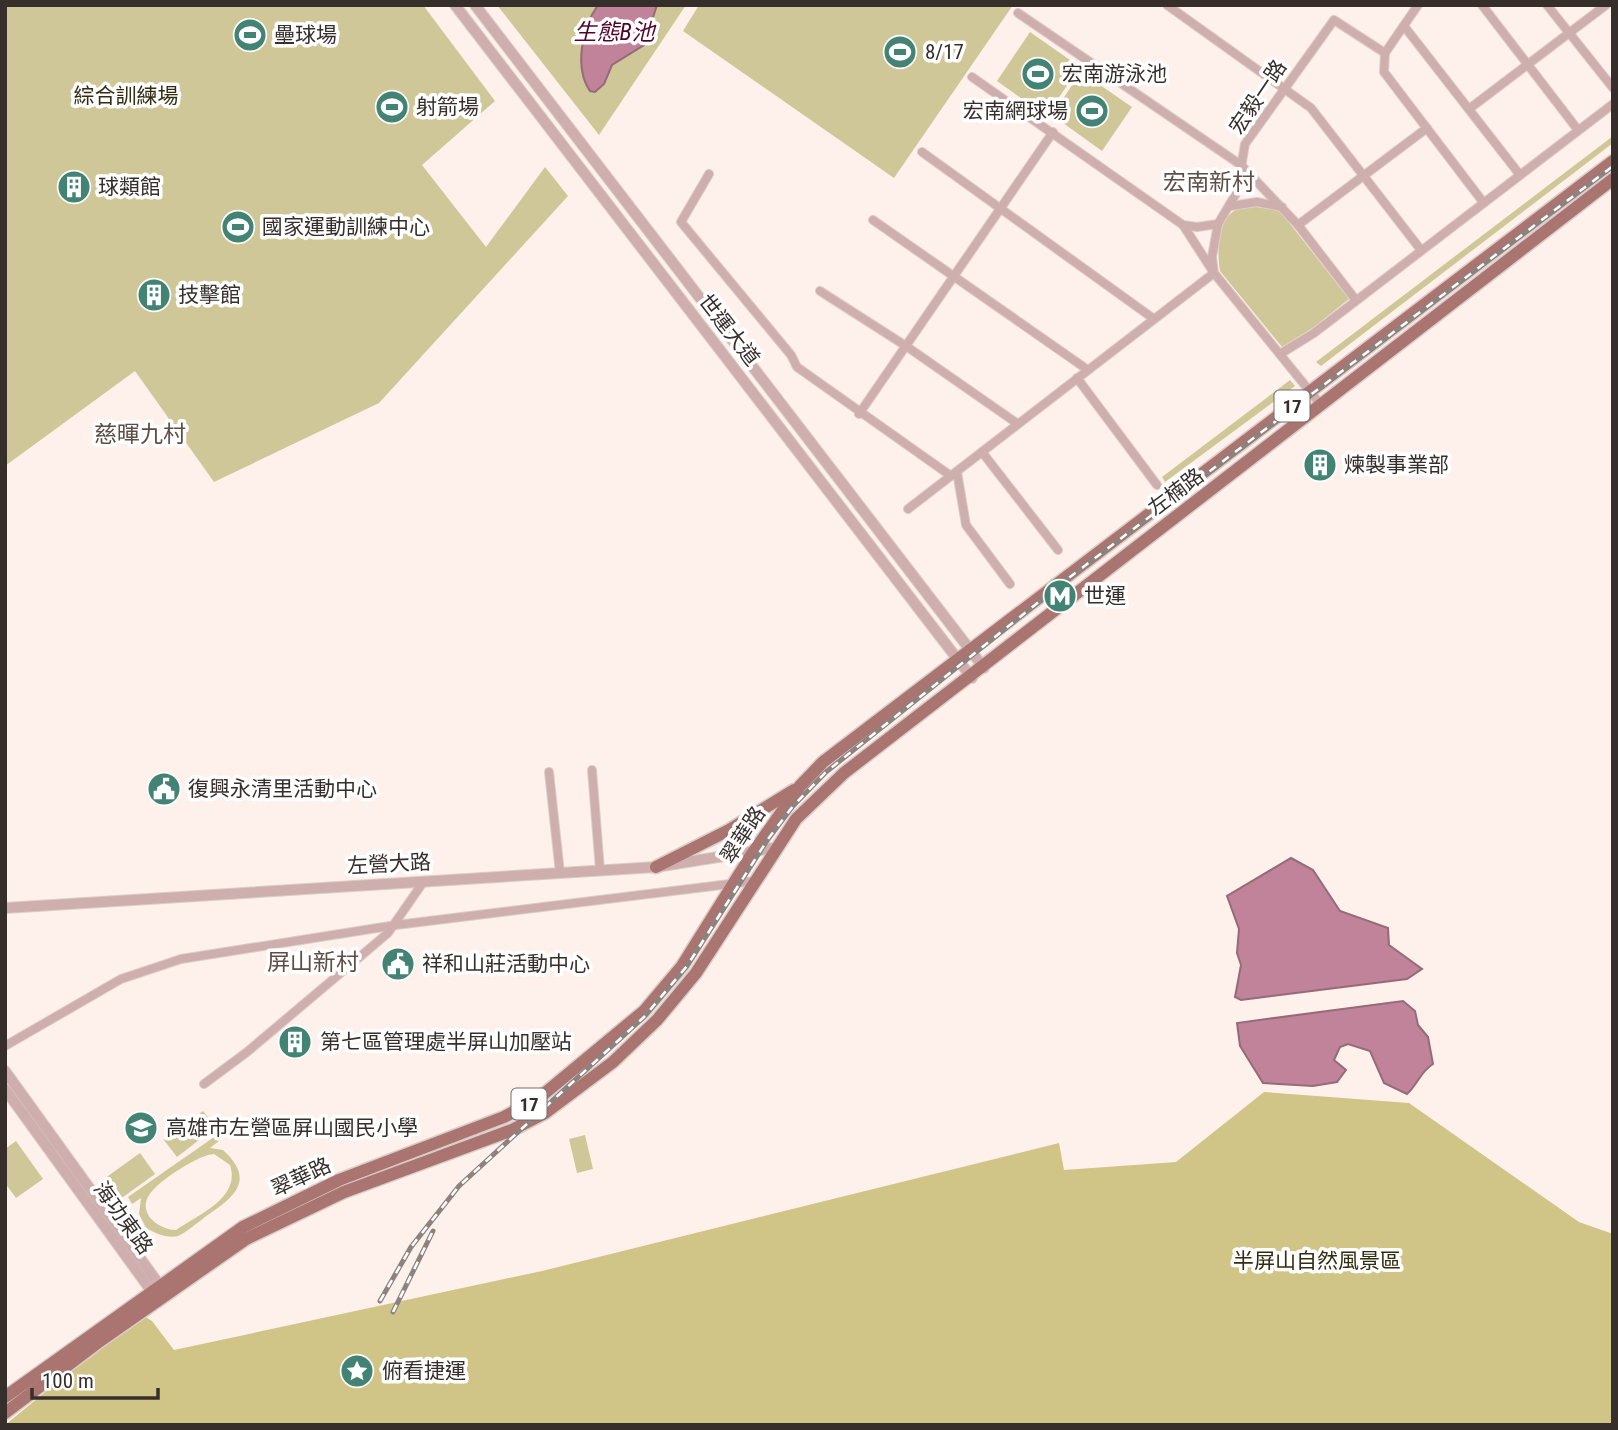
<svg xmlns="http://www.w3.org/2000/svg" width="1618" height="1430" font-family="'Roboto Condensed','Noto Sans TC',sans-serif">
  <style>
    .green { fill: #cfc798; fill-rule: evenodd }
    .forest { fill: #d0c587 }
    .water { fill: #c18399; stroke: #976a78; stroke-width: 2 }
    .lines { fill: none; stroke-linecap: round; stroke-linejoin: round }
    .minor-casing { stroke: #dacec8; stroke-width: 10 }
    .tertiary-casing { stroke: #dacec8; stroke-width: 12 }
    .primary-casing { stroke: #dacec8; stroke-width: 15 }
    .minor { stroke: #ceafad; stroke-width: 8 }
    .tertiary { stroke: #ceafad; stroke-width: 10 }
    .primary { stroke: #aa7471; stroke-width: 12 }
    .rail-casing { stroke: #8c827e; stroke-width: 5 }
    .rail { stroke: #fff; stroke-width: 2.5; stroke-dasharray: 8; stroke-linecap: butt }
    .labels { text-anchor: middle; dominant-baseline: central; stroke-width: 7; stroke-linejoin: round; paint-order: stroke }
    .shield { fill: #fff; stroke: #726d6b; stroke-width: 2 }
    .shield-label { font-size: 19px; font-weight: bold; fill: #362e2b }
    .poi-label { font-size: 21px; fill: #362e2b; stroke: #fff; text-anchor: start }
    .park-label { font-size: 21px; fill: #322c10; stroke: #fff }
    .street-label { font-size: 21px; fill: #362e2b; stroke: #fff }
    .water-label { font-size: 23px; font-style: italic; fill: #50042b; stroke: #fff }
    .neighbourhood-label { font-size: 23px; fill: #5f4e46; stroke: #fff }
  </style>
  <rect width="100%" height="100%" fill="#fef1eb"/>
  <g class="green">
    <path d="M5,5H423L495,101L422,165L486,247L545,167L568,196L379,403L214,482L135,371L5,466Z"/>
    <path d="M497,5H686L599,135Z"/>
    <path d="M699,5H1013L894,178L683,31Z"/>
    <path d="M1030,32L1080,67L1046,116L997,81Z"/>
    <path d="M1081,72L1132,107L1102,151L1052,115Z"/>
    <path d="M1613,136V143L1321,366L1316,362Z"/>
    <path d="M1257,207L1280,211L1349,299L1314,327L1282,347L1220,271C1217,253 1217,222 1234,211C1240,208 1250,208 1257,207Z"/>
    <path d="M1290,380L1295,386L1165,482L1162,477Z"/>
    <path d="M203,1111L216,1127L177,1157L164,1140Z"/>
    <path d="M217,1135L220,1140L210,1148L223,1150C257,1181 233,1198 205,1217C197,1223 187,1232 178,1236C168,1239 154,1233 146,1228L139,1214L141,1198L132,1204L128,1197ZM214,1154L230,1165C241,1198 199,1214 176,1230C156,1229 134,1210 153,1190C164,1178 198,1155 214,1154Z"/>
    <path d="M585,1135L593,1169L577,1173L569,1139Z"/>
    <path d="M16,1141L43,1179L16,1198L5,1183V1149Z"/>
    <path d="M140,1153L155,1174L116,1202L101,1181Z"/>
  </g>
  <path class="forest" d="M1264,1092L1409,1103L1579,1222L1613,1234V1425H5L141,1314L152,1321L174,1350L542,1271L1059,1143L1064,1170L1176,1162Z"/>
  <g class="water">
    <path d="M598,5H657L644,45L612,65L604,84L595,92L590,91C574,68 582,27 598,5Z"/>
    <path d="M1291,858L1313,870L1340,911L1388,928L1389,945L1422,969L1407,979L1241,1000L1235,997L1241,965L1237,953L1239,929L1227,896Z"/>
    <path d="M1403,1001L1415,1011L1418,1025L1428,1037L1433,1064C1420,1072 1418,1084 1407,1094L1384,1083L1370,1051L1348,1044L1340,1047L1334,1060L1346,1070L1337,1082L1313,1086L1263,1083L1240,1046L1237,1023Z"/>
  </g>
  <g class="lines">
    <defs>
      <g id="minor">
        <path d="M1167,5L1311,108L1421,250"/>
        <path d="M1482,5L1578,130"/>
        <path d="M1547,5L1613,88"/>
        <path d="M1018,13L1241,165L1298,225L1355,299"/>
        <path d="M1404,26L1520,175"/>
        <path d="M1385,53L1384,72L1483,202"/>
        <path d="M972,77L1183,225L1197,227L1218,224"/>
        <path d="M1469,109L1606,5"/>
        <path d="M922,152L1154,319"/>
        <path d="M709,174L681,222L791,355L797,367L951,476"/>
        <path d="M1231,206L1257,202L1282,207"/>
        <path d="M873,220L1088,370"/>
        <path d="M1298,225L1427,128"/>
        <path d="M820,291L906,346L1018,424"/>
        <path d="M1280,354L1314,333L1613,104"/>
        <path d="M1077,378L1157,485"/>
        <path d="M1321,405L1214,273L1212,257L1218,224L1237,192L1245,144L1334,20L1385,53L1418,5"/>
        <path d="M859,414L1053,132"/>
        <path d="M982,452L1058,550"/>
        <path d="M957,472L966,525L1010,584"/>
        <path d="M908,509L1214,273L1183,225"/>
        <path d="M592,770L600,870"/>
        <path d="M549,772L560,873"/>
        <path d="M5,1046L121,979L181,959L396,925L754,881"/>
        <path d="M204,1084L247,1052L388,933L424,881"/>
      </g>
      <g id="tertiary">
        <path d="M455,5L972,678"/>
        <path d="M475,5L984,668"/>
        <path d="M5,908L656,867L774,848"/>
        <path d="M5,1071L163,1290"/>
        <path d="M5,1089L155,1296"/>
      </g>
      <g id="primary">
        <path d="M656,867L729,830L794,790"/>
        <path d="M5,1397L243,1227L339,1180L504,1117L539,1098L644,1011L682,966L752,854L800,786L823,762L1613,161"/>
        <path d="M5,1413L100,1341L246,1239L344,1192L512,1130L545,1113L613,1062L657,1020L696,973L796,819L844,773L1613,179"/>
      </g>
    </defs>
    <use href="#minor" class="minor-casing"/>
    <use href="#tertiary" class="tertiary-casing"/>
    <use href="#primary" class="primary-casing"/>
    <use href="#minor" class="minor"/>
    <use href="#tertiary" class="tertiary"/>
    <use href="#primary" class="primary"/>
    <defs>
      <g id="rail">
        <path d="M380,1301L411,1247L459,1186L644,1017L687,966L768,839L793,806L826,772L1070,577L1613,166"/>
        <path d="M393,1312L433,1231"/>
      </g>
    </defs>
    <use href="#rail" class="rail-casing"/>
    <use href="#rail" class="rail"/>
  </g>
  <defs>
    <symbol id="stadium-disc" viewBox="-11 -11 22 22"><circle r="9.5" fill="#428373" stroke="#fff"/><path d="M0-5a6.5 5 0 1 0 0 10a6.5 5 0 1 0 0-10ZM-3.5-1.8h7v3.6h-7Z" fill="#fff"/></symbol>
    <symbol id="building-disc" viewBox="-11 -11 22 22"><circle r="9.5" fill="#428373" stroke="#fff"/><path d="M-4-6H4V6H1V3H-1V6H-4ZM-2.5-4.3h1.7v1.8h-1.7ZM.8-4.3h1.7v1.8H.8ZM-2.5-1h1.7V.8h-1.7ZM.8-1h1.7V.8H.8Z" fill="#fff"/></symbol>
    <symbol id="metro-disc" viewBox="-11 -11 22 22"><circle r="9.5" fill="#428373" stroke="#fff"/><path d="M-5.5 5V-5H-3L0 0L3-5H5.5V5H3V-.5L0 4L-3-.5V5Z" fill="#fff"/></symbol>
    <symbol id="civic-disc" viewBox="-11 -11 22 22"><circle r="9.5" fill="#428373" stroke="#fff"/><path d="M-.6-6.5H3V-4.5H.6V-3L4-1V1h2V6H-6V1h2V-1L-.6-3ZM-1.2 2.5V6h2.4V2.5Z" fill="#fff"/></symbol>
    <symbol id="school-disc" viewBox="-11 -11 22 22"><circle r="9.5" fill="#428373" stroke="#fff"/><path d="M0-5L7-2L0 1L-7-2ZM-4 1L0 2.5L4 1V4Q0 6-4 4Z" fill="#fff"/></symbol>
    <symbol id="sight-disc" viewBox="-11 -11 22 22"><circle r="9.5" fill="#428373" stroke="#fff"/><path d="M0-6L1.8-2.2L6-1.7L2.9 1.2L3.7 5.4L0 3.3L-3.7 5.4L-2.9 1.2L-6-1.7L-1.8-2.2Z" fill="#fff"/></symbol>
  </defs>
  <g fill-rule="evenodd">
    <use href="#stadium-disc" x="231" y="16" width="38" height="38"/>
    <use href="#stadium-disc" x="881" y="33" width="38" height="38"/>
    <use href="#stadium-disc" x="1019" y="55" width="38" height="38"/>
    <use href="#stadium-disc" x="373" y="88" width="38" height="38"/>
    <use href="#stadium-disc" x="1073" y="92" width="38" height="38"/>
    <use href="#building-disc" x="55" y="168" width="38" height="38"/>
    <use href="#stadium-disc" x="219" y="208" width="38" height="38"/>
    <use href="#building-disc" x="135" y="276" width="38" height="38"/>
    <use href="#building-disc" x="1301" y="446" width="38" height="38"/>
    <use href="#metro-disc" x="1041" y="577" width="38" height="38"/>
    <use href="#civic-disc" x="145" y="770" width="38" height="38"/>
    <use href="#civic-disc" x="379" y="945" width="38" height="38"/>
    <use href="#building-disc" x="276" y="1023" width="38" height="38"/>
    <use href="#school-disc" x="122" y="1109" width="38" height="38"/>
    <use href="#sight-disc" x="338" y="1352" width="38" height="38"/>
  </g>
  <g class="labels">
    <g class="shield">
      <rect x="1274.5" y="390.5" width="35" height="31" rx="5"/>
      <rect x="511.5" y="1088.5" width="35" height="31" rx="5"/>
    </g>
    <g class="shield-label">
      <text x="1292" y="406">17</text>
      <text x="529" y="1104">17</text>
    </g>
    <g class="poi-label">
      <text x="274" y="35">壘球場</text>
      <text x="925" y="52">8/17</text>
      <text x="1062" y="74">宏南游泳池</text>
      <text x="416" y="107">射箭場</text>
      <text x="1068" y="111" text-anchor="end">宏南網球場</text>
      <text x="98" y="187">球類館</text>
      <text x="262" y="227">國家運動訓練中心</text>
      <text x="178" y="295">技擊館</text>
      <text x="1344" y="465">煉製事業部</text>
      <text x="1084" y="596">世運</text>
      <text x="188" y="789">復興永清里活動中心</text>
      <text x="422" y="964">祥和山莊活動中心</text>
      <text x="320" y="1042">第七區管理處半屏山加壓站</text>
      <text x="166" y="1128">高雄市左營區屏山國民小學</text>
      <text x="382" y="1371">俯看捷運</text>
    </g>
    <g class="park-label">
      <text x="126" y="96">綜合訓練場</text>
      <text x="1317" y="1261">半屏山自然風景區</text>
    </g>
    <g class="street-label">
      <text transform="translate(1258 97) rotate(-56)">宏毅一路</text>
      <text transform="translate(729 330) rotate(52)">世運大道</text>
      <text transform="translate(1176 492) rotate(-37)">左楠路</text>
      <text transform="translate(743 835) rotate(-57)">翠華路</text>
      <text transform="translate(389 864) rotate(-3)">左營大路</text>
      <text transform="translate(301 1177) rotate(-25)">翠華路</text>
      <text transform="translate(123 1218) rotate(54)">海功東路</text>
    </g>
    <g class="water-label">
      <text x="614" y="32">生態B池</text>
    </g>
    <g class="neighbourhood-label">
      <text x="1209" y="182">宏南新村</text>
      <text x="140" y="434">慈暉九村</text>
      <text x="313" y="962">屏山新村</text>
    </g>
  </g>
  <rect width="1618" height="1430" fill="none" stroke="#362e2b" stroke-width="14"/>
  <path d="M32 1388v10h126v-10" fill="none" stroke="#362e2b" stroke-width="3.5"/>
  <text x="42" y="1388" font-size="21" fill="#362e2b" stroke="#ffffff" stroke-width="5" paint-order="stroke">100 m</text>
</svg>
